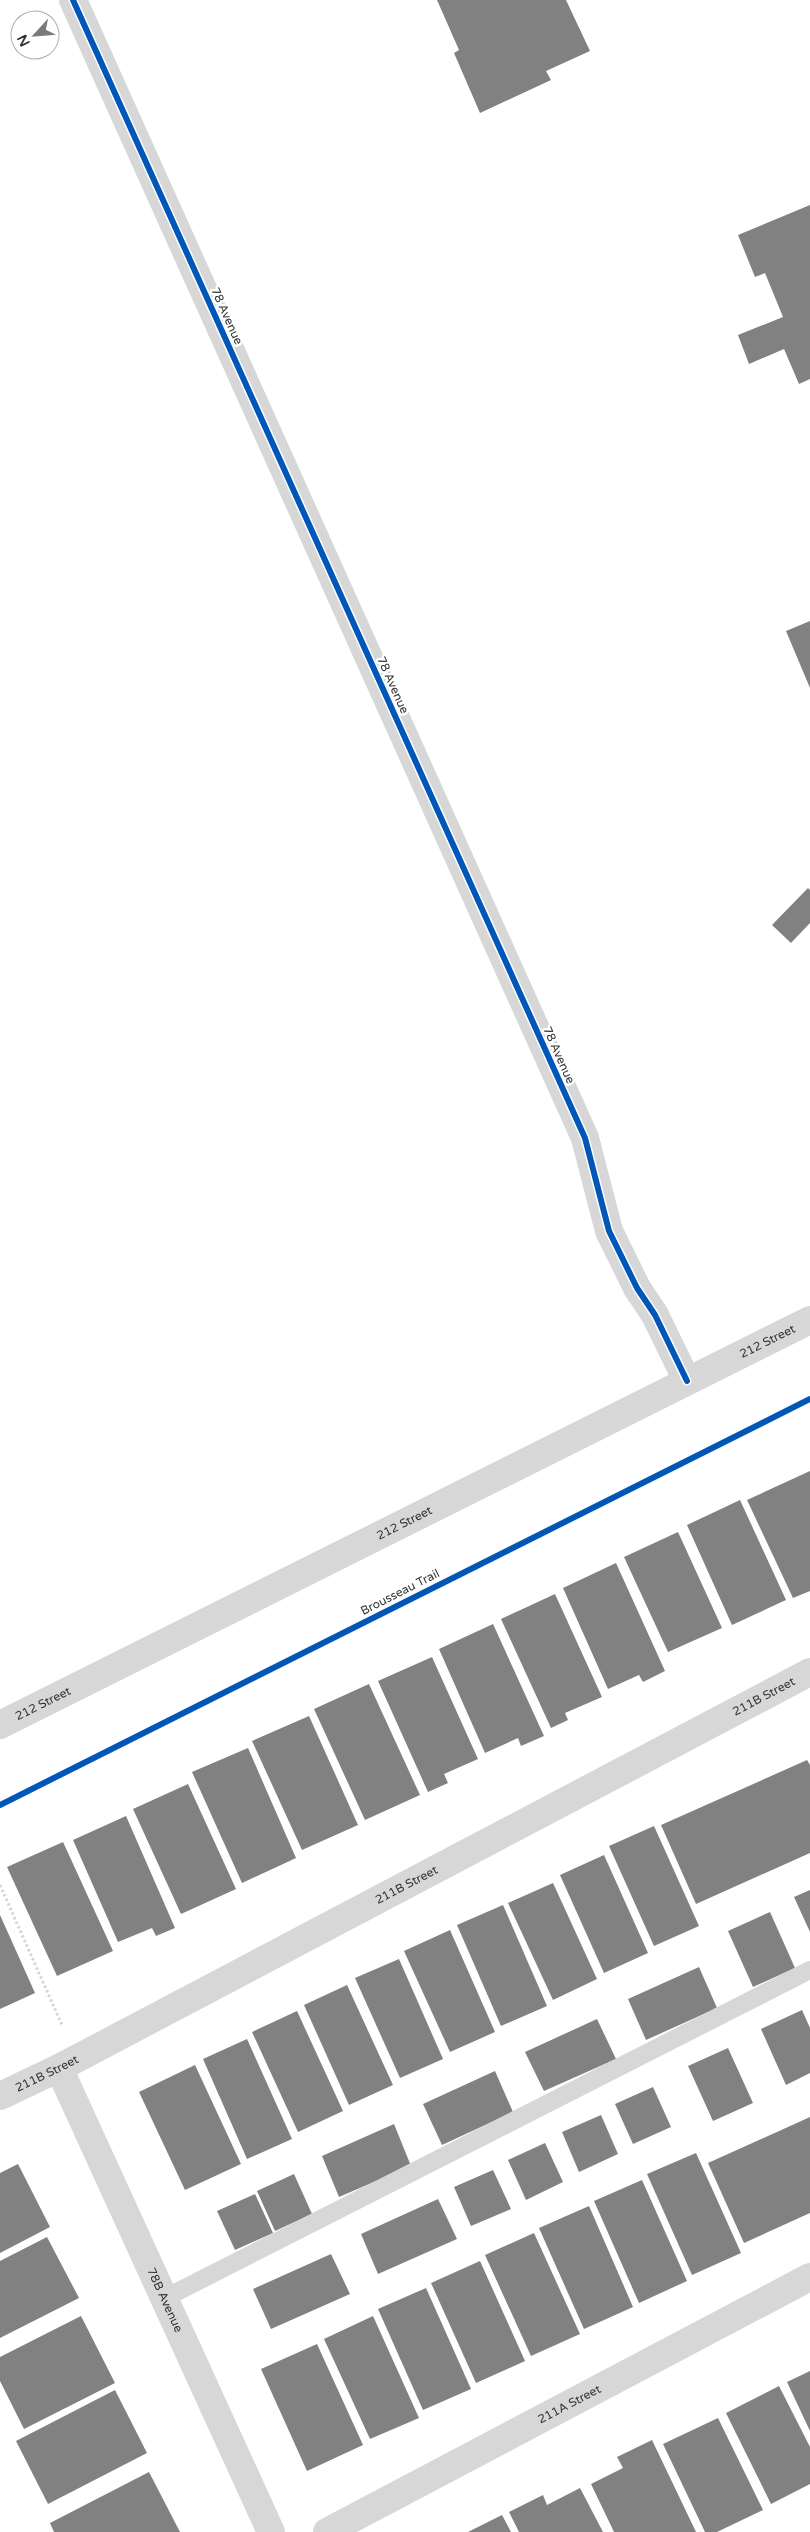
<svg xmlns="http://www.w3.org/2000/svg" width="810" height="2532" font-family="'Varela Round',sans-serif">
  <style>
    .building { fill: #818181 }
    .lines { fill: none; stroke-linecap: round; stroke-linejoin: round }
    .path { stroke: #d6d6d6; stroke-width: 3; stroke-dasharray: 2.5 2.5; stroke-linecap: butt }
    .service { stroke: #d7d7d7; stroke-width: 18 }
    .minor { stroke: #d7d7d7; stroke-width: 28 }
    .tertiary { stroke: #d7d7d7; stroke-width: 28 }
    .cycleway-casing { stroke: #fff; stroke-width: 9 }
    .cycleway { stroke: #0057b8; stroke-width: 6 }
    .labels { text-anchor: middle; dominant-baseline: central; stroke-width: 5; stroke-linejoin: round; paint-order: stroke }
    .street-label { font-size: 12px; fill: #333; stroke: #fff }
  </style>
  <rect width="100%" height="100%" fill="#fff"/>
  <g class="building">
    <path d="M437,0H566L590,51L546,71L551,80L480,113L454,53L459,50Z"/>
    <path d="M810,205V379L799,384L784,349L749,364L738,335L783,317L765,273L755,277L738,235Z"/>
    <path d="M810,621V688L786,631Z"/>
    <path d="M808,888L810,890V923L791,943L772,925Z"/>
    <path d="M810,1471V1591L793,1598L747,1500Z"/>
    <path d="M740,1500L786,1600L732,1625L687,1525Z"/>
    <path d="M678,1532L722,1628L668,1652L624,1557Z"/>
    <path d="M616,1563L665,1671L643,1682L639,1675L608,1689L563,1588Z"/>
    <path d="M555,1594L602,1697L565,1713L568,1720L551,1728L501,1619Z"/>
    <path d="M493,1624L544,1736L521,1746L518,1738L485,1753L439,1649Z"/>
    <path d="M432,1657L478,1759L444,1774L448,1783L428,1792L378,1681Z"/>
    <path d="M369,1684L420,1795L365,1820L314,1709Z"/>
    <path d="M309,1716L358,1825L302,1850L252,1741Z"/>
    <path d="M248,1748L296,1858L242,1883L192,1772Z"/>
    <path d="M807,1760L810,1765V1853L696,1904L661,1825Z"/>
    <path d="M188,1784L236,1889L181,1914L133,1809Z"/>
    <path d="M126,1816L175,1928L156,1936L152,1928L118,1942L73,1840Z"/>
    <path d="M654,1826L699,1926L654,1946L609,1846Z"/>
    <path d="M63,1842L113,1951L57,1976L7,1867Z"/>
    <path d="M604,1855L648,1953L604,1973L560,1875Z"/>
    <path d="M553,1883L597,1979L553,2000L508,1903Z"/>
    <path d="M810,1890V1932L794,1897Z"/>
    <path d="M503,1905L547,2006L501,2026L457,1925Z"/>
    <path d="M770,1912L795,1968L753,1987L728,1931Z"/>
    <path d="M0,1915L35,1993L0,2009Z"/>
    <path d="M450,1930L495,2032L450,2052L404,1951Z"/>
    <path d="M399,1959L443,2059L400,2078L355,1978Z"/>
    <path d="M699,1967L717,2008L646,2040L628,1999Z"/>
    <path d="M347,1985L393,2085L349,2105L304,2005Z"/>
    <path d="M802,2010L810,2028V2073L786,2085L761,2029Z"/>
    <path d="M297,2011L343,2111L298,2132L252,2032Z"/>
    <path d="M597,2019L616,2059L544,2091L525,2052Z"/>
    <path d="M247,2039L292,2139L247,2159L203,2059Z"/>
    <path d="M728,2048L753,2103L713,2121L688,2066Z"/>
    <path d="M195,2065L241,2164L185,2190L139,2092Z"/>
    <path d="M495,2071L513,2112L442,2145L423,2104Z"/>
    <path d="M653,2087L671,2127L633,2144L615,2104Z"/>
    <path d="M601,2115L618,2154L579,2172L562,2132Z"/>
    <path d="M810,2117V2213L744,2243L708,2163Z"/>
    <path d="M394,2124L411,2166L339,2197L322,2156Z"/>
    <path d="M545,2143L563,2182L526,2200L508,2160Z"/>
    <path d="M696,2153L741,2253L692,2275L647,2174Z"/>
    <path d="M18,2164L50,2227L0,2253V2173Z"/>
    <path d="M493,2170L511,2209L471,2226L454,2187Z"/>
    <path d="M294,2174L312,2214L275,2231L257,2191Z"/>
    <path d="M642,2180L687,2281L639,2303L594,2201Z"/>
    <path d="M255,2194L273,2233L235,2250L217,2211Z"/>
    <path d="M438,2199L457,2239L378,2274L361,2234Z"/>
    <path d="M589,2206L633,2307L584,2329L539,2228Z"/>
    <path d="M534,2233L580,2334L531,2356L485,2255Z"/>
    <path d="M47,2237L79,2298L0,2338V2261Z"/>
    <path d="M331,2254L350,2294L271,2329L253,2289Z"/>
    <path d="M480,2261L525,2361L476,2383L431,2283Z"/>
    <path d="M426,2288L471,2389L423,2410L378,2309Z"/>
    <path d="M81,2316L115,2383L24,2429L0,2381V2357Z"/>
    <path d="M373,2316L419,2418L370,2439L324,2339Z"/>
    <path d="M317,2344L363,2445L307,2471L261,2369Z"/>
    <path d="M810,2371V2431L787,2382Z"/>
    <path d="M779,2386L810,2447V2484L771,2504L726,2413Z"/>
    <path d="M115,2390L147,2453L48,2504L16,2441Z"/>
    <path d="M718,2418L763,2510L717,2532H705L663,2444Z"/>
    <path d="M652,2440L696,2532H614L591,2484L623,2468L617,2457Z"/>
    <path d="M149,2472L180,2532H54L50,2523Z"/>
    <path d="M580,2488L603,2532H519L509,2512L543,2495L547,2505Z"/>
    <path d="M502,2515L511,2532H468Z"/>
  </g>
  <g class="lines">
    <path class="path" d="M0,1885L62,2025"/>
    <path class="service" d="M165,2298L810,1970"/>
    <g class="minor">
      <path d="M73,0L585,1138L609,1231L637,1288L655,1315L687,1381"/>
      <path id="s1" d="M59,2068L271,2532"/>
      <path id="s2" d="M0,2096L59,2068L810,1672"/>
      <path id="s3" d="M327,2532L810,2277"/>
    </g>
    <path class="tertiary" id="s4" d="M0,1725L810,1320"/>
    <defs>
      <g id="cycleway">
        <path d="M73,0L585,1138L609,1231L637,1288L655,1315L687,1381"/>
        <path d="M0,1805L810,1399"/>
      </g>
    </defs>
    <use href="#cycleway" class="cycleway-casing"/>
    <use href="#cycleway" class="cycleway"/>
  </g>
  <g class="labels">
    <g class="street-label">
      <text transform="translate(227 316) rotate(66)">78 Avenue</text>
      <text transform="translate(393 685) rotate(66)">78 Avenue</text>
      <text transform="translate(559 1055) rotate(66)">78 Avenue</text>
      <text stroke="none"><textPath href="#s4" startOffset="858">212 Street</textPath></text>
      <text stroke="none"><textPath href="#s4" startOffset="452">212 Street</textPath></text>
      <text transform="translate(400 1592) rotate(-27)">Brousseau Trail</text>
      <text stroke="none"><textPath href="#s2" startOffset="862">211B Street</textPath></text>
      <text stroke="none"><textPath href="#s4" startOffset="48">212 Street</textPath></text>
      <text stroke="none"><textPath href="#s2" startOffset="458">211B Street</textPath></text>
      <text stroke="none"><textPath href="#s2" startOffset="52">211B Street</textPath></text>
      <text stroke="none"><textPath href="#s1" startOffset="255">78B Avenue</textPath></text>
      <text stroke="none"><textPath href="#s3" startOffset="274">211A Street</textPath></text>
    </g>
  </g>
  <g transform="translate(35 35) rotate(244)"><circle r="24" fill="#ffffff" stroke="#adadad"/>
  <path d="M0-4L9 19L0 12L-9 19Z" fill="#7a7a7a"/>
  <text y="-8" font-size="14" font-weight="bold" text-anchor="middle" fill="#333333">N</text>
  </g>
</svg>
